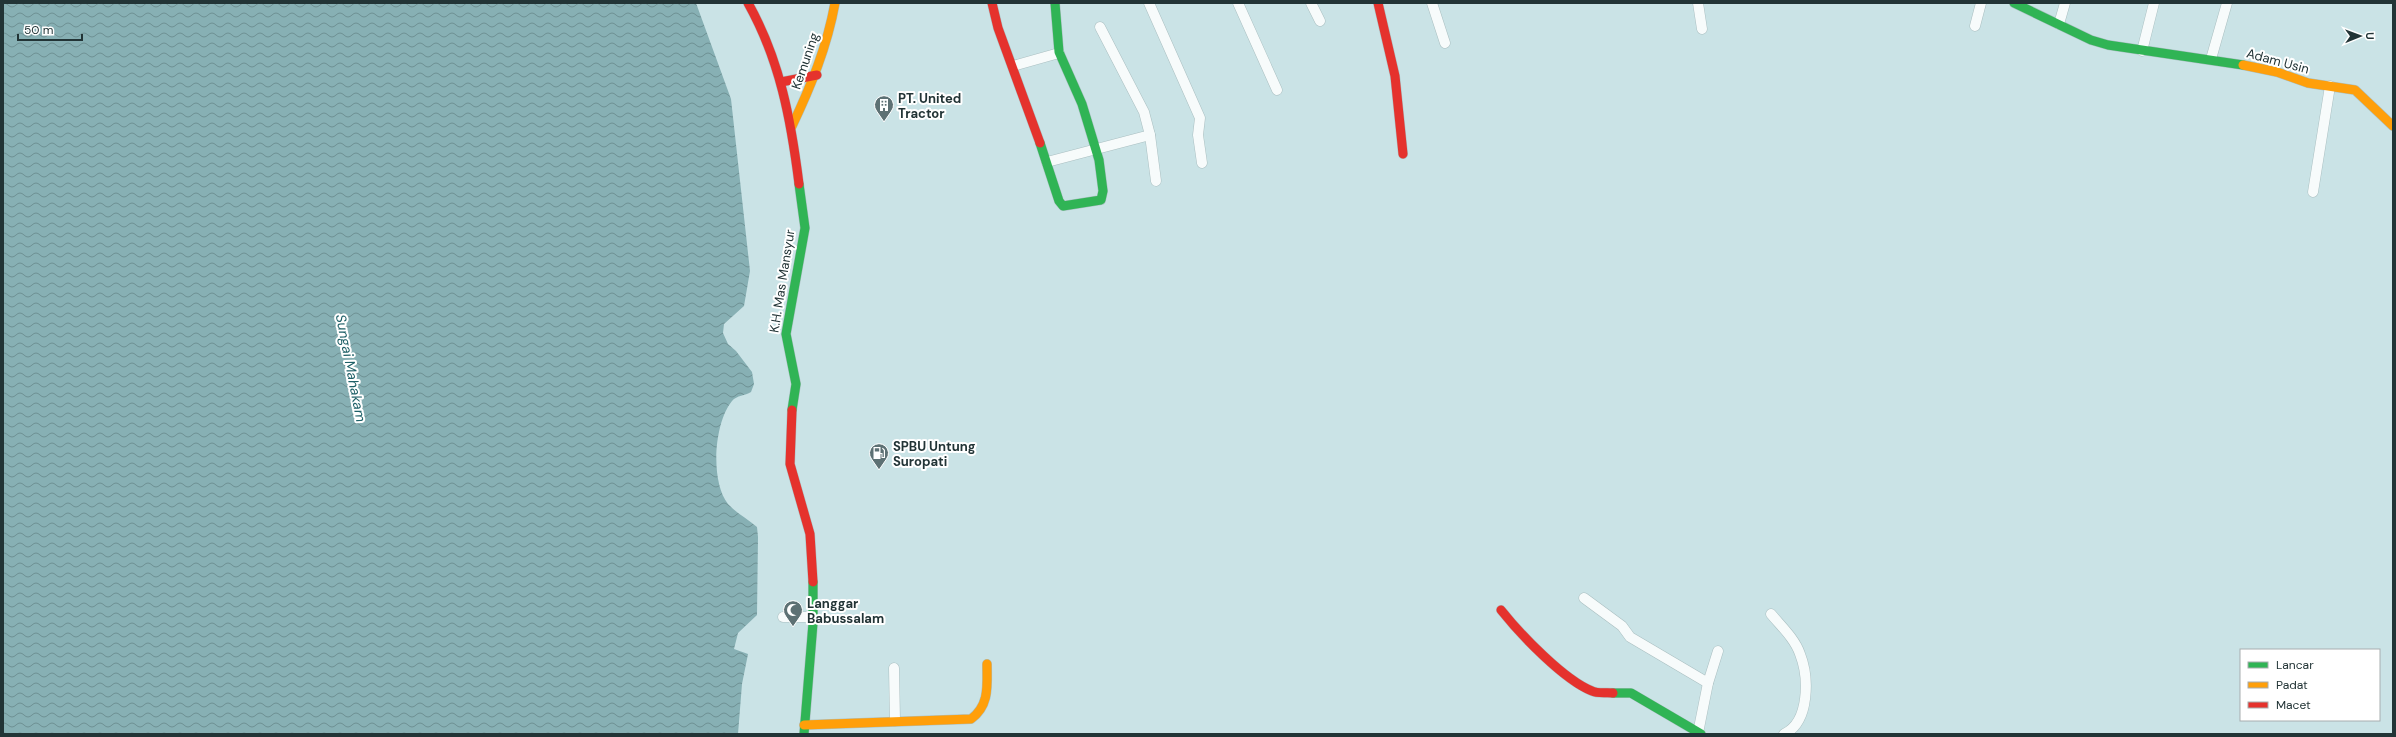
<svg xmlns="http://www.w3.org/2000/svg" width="2396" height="737" font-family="'DM Sans',sans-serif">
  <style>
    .water { fill: url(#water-waves) }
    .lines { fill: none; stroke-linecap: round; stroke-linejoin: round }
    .street-casing { stroke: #aabfc1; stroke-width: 11 }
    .fast-casing { stroke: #aabfc1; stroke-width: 10 }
    .slow-casing { stroke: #aabfc1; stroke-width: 10 }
    .jam-casing { stroke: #aabfc1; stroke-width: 10 }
    .street { stroke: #f7fbfb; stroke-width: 10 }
    .fast { stroke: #30b455; stroke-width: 9 }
    .slow { stroke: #ff9f0a; stroke-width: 9 }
    .jam { stroke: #e5322d; stroke-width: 9 }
    .labels { text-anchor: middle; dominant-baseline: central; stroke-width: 4; stroke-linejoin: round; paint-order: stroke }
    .street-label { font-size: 13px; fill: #223436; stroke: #fff }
    .poi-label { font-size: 13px; font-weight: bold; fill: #223436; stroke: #fff; text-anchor: start }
    .water-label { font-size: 14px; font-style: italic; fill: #1e6067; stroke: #fff }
  </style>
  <defs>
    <pattern id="water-waves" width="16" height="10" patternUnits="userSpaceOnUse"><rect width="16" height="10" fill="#87b0b4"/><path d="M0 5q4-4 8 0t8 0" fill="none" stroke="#6e9093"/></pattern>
  </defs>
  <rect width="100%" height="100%" fill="#cae3e6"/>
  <path class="water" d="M3,3H696L731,99L750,271L744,306L724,324L723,333L728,344L736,351L752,372L754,384L751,392C745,396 737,395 732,401C714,423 710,481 728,504C736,513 748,519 757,527L758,537L757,615L738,633L734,649L748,654L742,684L738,734H3Z"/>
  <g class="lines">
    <defs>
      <g id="street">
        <path d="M1149,3L1200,118L1198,135L1202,163"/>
        <path d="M1238,3L1277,90"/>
        <path d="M1311,3L1320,21"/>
        <path d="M1432,3L1445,43"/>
        <path d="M1698,3L1702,29"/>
        <path d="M2059,24L2065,3"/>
        <path d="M1975,26L1981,3"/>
        <path d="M2142,51L2154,3"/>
        <path d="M2211,59L2227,3"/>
        <path d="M1013,66L1059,53"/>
        <path d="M1150,135L1156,181"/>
        <path d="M1047,162L1150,135L1144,112L1100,27"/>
        <path d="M2313,192L2330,86"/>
        <path d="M1584,598L1622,626L1630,637L1708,683"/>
        <path d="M1771,614C1781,626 1795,639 1800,654C1809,677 1810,722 1784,734"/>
        <path d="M783,617H813"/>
        <path d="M894,668L895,721"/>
        <path d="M1698,733L1708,683L1718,651"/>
      </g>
      <g id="fast">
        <path d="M2014,3L2091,40L2108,45L2243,65"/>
        <path d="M1040,143L1059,201L1063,206L1101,200L1103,191L1099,160L1082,104L1059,52L1055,3"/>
        <path d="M792,410L796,384L786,334L805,228L799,184"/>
        <path d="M1613,693H1631L1701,734"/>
        <path d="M804,734L813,623V582"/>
      </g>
      <g id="slow">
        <path d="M2243,65L2277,72L2308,83L2355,90L2393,126"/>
        <path d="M792,126C811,86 827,47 835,3"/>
        <path d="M804,725L971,719C990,705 987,685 987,664"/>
      </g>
      <g id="jam">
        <path d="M748,3C780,60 791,120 799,184"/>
        <path d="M992,3L998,28L1040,143"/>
        <path d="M1378,3L1395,76L1403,154"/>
        <path d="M781,82L817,75"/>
        <path d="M792,410L790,464L810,534L813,582"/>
        <path d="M1501,610C1520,634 1564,680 1592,691C1598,694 1607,692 1613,693"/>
      </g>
    </defs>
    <use href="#street" class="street-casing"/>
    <use href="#fast" class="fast-casing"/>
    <use href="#slow" class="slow-casing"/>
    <use href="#jam" class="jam-casing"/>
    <use href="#street" class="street"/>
    <use href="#fast" class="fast"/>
    <use href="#slow" class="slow"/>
    <use href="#jam" class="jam"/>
  </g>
  <defs>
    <symbol id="building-pin" viewBox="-11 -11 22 30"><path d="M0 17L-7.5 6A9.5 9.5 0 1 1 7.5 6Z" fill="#5d7174" stroke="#fff"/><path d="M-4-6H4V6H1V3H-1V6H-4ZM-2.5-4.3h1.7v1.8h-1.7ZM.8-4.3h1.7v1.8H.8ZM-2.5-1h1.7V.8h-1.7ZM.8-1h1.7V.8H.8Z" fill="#fff"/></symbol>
    <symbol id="fuel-pin" viewBox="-11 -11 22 30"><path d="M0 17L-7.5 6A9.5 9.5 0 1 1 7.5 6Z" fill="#5d7174" stroke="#fff"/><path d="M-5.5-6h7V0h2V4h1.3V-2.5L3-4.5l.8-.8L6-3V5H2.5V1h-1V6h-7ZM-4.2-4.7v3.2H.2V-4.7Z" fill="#fff"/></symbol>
    <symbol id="mosque-pin" viewBox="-11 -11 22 30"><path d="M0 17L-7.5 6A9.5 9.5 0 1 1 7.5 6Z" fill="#5d7174" stroke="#fff"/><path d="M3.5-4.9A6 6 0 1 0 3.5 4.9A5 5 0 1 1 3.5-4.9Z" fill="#fff"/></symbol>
  </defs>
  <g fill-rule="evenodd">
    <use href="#building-pin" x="873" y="94" width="22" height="30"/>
    <use href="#fuel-pin" x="868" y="442" width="22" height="30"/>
    <use href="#mosque-pin" x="782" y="599" width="22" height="30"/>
  </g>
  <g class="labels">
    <g class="street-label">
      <text transform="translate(805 61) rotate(-71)">Kemuning</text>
      <text transform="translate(2278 61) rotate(15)">Adam Usin</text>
      <text transform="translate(782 281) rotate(-81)">K.H. Mas Mansyur</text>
    </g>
    <g class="poi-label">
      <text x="898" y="98">PT. United<tspan x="898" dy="15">Tractor</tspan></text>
      <text x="893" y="446">SPBU Untung<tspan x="893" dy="15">Suropati</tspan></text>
      <text x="807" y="603">Langgar<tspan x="807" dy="15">Babussalam</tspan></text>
    </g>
    <g class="water-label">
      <text transform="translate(351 368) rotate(79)">Sungai Mahakam</text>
    </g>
  </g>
  <rect width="2396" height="737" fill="none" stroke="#223436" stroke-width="8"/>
  <rect x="2240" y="649" width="140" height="72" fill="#ffffff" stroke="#a7aeaf"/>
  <rect x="2248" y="662" width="20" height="6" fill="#30b455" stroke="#a7aeaf"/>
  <text x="2276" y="669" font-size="12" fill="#223436">Lancar</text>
  <rect x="2248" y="682" width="20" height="6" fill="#ff9f0a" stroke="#a7aeaf"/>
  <text x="2276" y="689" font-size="12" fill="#223436">Padat</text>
  <rect x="2248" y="702" width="20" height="6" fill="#e5322d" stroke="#a7aeaf"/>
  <text x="2276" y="709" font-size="12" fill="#223436">Macet</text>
  <g transform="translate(2360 36) rotate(89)" stroke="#ffffff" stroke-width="3" paint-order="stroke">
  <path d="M0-3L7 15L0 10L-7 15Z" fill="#223436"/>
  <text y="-6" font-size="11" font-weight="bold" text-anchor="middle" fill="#223436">U</text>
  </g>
  <path d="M18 34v6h64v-6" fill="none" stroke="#223436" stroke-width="2"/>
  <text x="24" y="34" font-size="12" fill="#223436" stroke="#ffffff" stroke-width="3" paint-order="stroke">50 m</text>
</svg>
